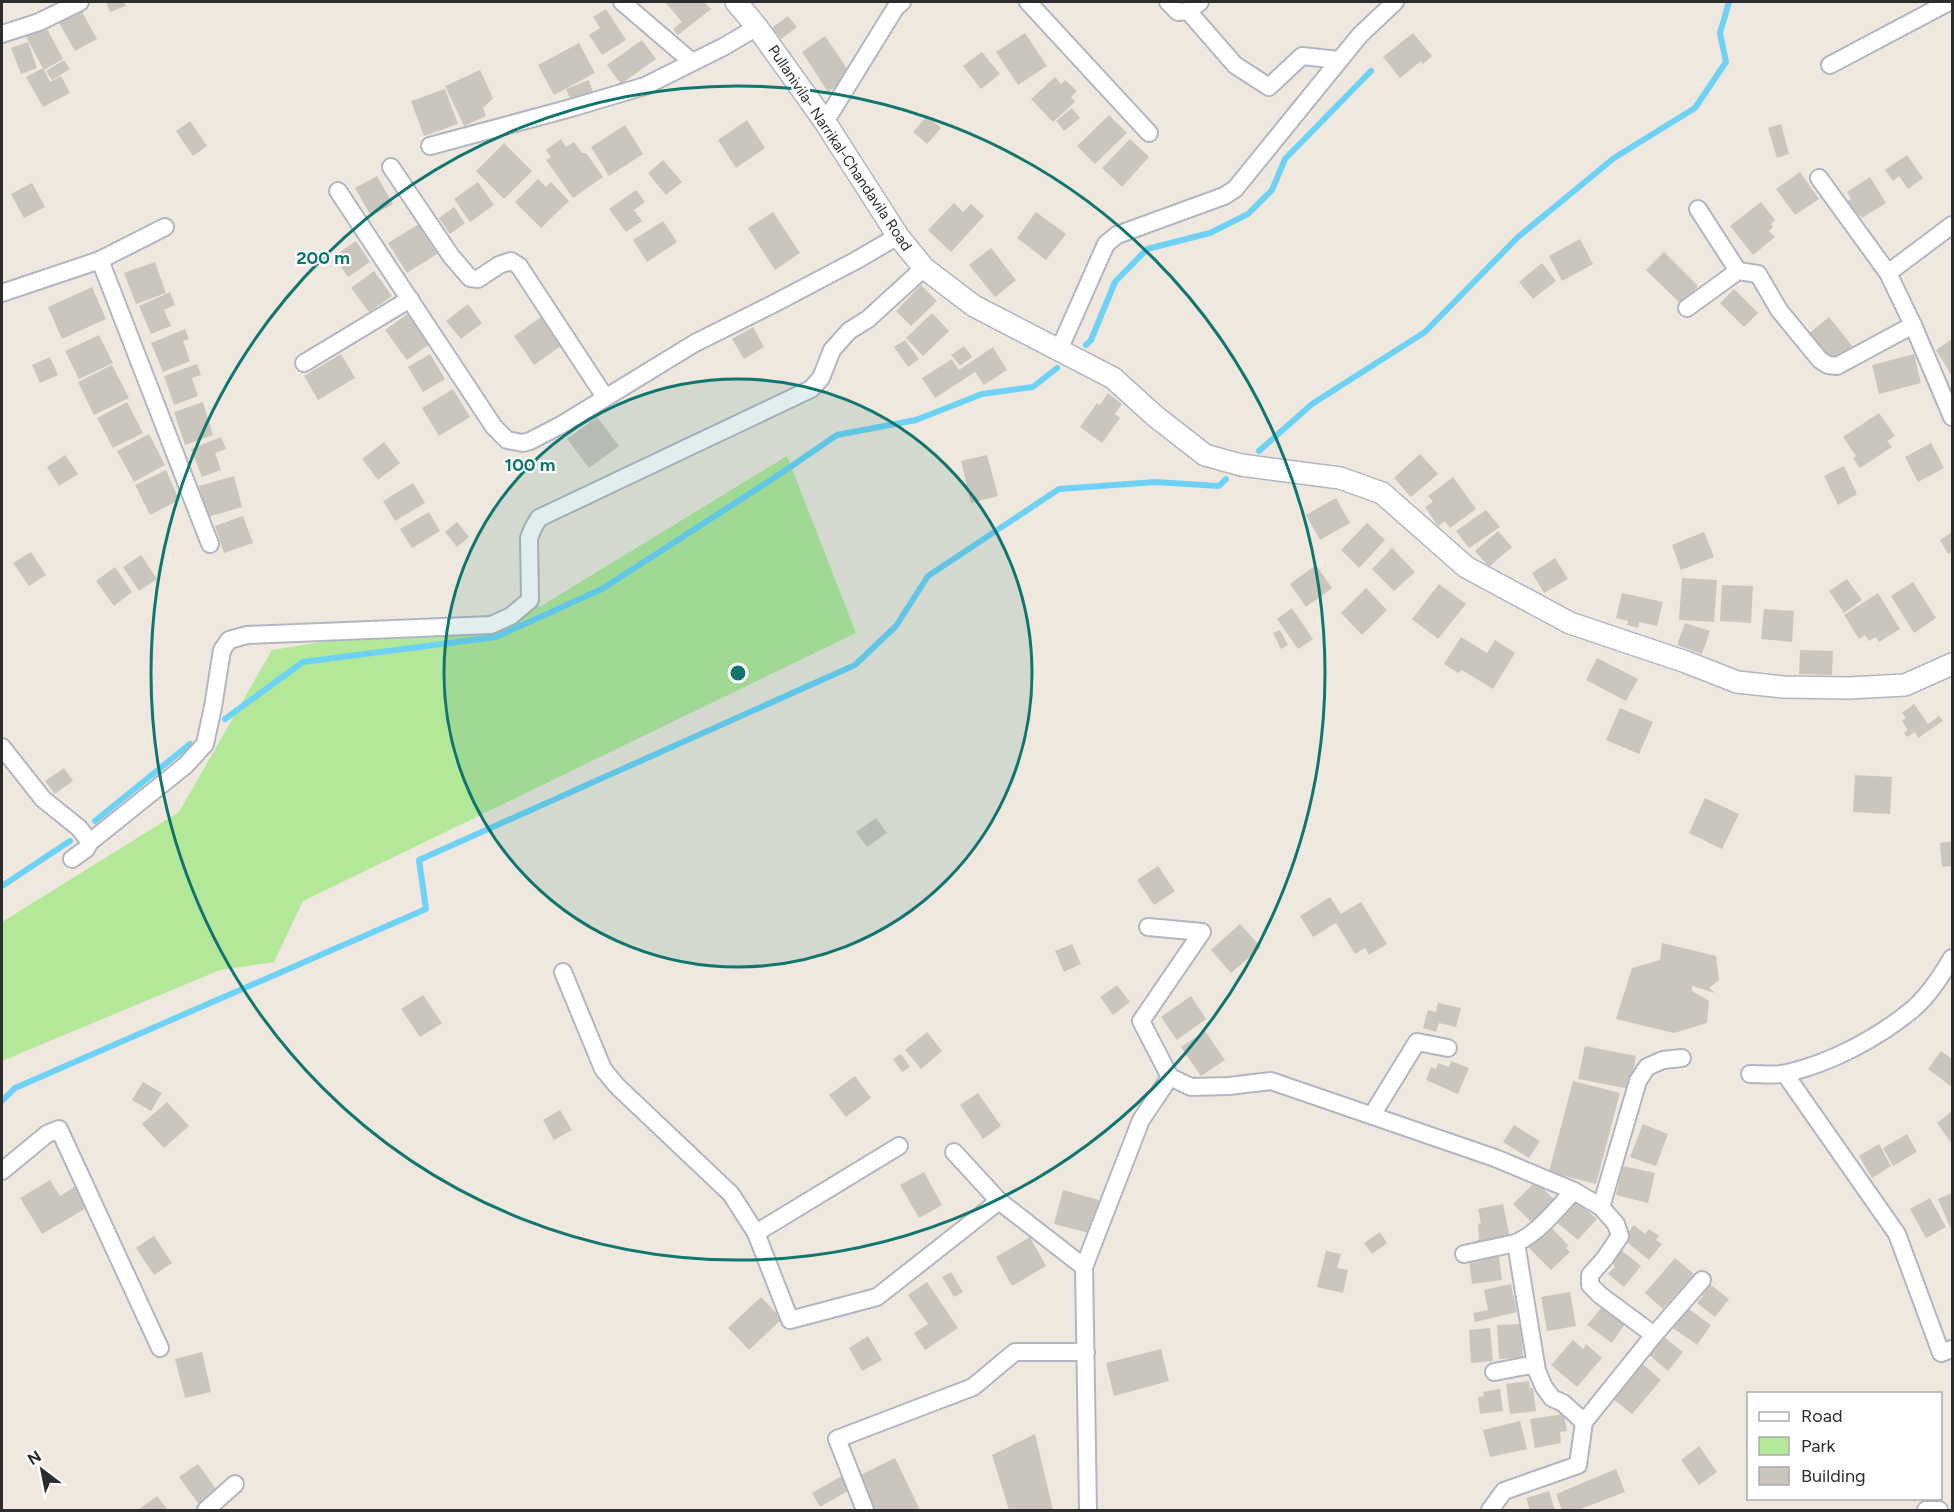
<svg xmlns="http://www.w3.org/2000/svg" width="1954" height="1512" font-family="Figtree,sans-serif">
  <style>
    .green { fill: #b4e899 }
    .lines { fill: none; stroke-linecap: round; stroke-linejoin: round }
    .stream { stroke: #6dd2f6; stroke-width: 6 }
    .building { fill: #cbc6bd }
    .minor-casing { stroke: #b3b6c1; stroke-width: 20 }
    .tertiary-casing { stroke: #b3b6c1; stroke-width: 24 }
    .minor { stroke: #fff; stroke-width: 16 }
    .tertiary { stroke: #fff; stroke-width: 21 }
    .ring { fill: none; stroke: #0f766e; stroke-width: 3 }
    .labels { text-anchor: middle; dominant-baseline: central; stroke-width: 4.5; stroke-linejoin: round; paint-order: stroke }
    .street-label { font-size: 15px; fill: #2d2d2d; stroke: #fff }
    .centre { fill: #0f766e; stroke: #fff; stroke-width: 3 }
    .ring-label { font-size: 18px; text-anchor: middle; font-weight: bold; fill: #0f766e; stroke: #fff; stroke-width: 4.5; stroke-linejoin: round; paint-order: stroke }
  </style>
  <rect width="100%" height="100%" fill="#efe8df"/>
  <path class="green" d="M787,456L856,633L303,901L274,962L220,970L2,1061V922L179,812L272,650L541,606Z"/>
  <g class="lines">
    <g class="stream">
      <path d="M1086,345L1091,340L1115,282L1147,249L1210,233L1248,214L1272,190L1285,159L1371,71"/>
      <path d="M1259,451L1312,404L1425,332L1518,237L1614,158L1695,108L1726,62L1720,33L1729,2"/>
      <path d="M225,719L303,662L496,637L602,589L780,474L837,435L916,420L982,394L1033,387L1057,368"/>
      <path d="M95,821L190,744"/>
      <path d="M2,886L70,841"/>
      <path d="M2,1101L15,1088L426,909L419,860L855,665L896,626L928,576L1059,489L1155,482L1219,486L1226,479"/>
    </g>
  </g>
  <g class="building">
    <path d="M106,2H124L126,6L110,12Z"/>
    <path d="M665,2H704L711,9L678,35L673,29L682,22Z"/>
    <path d="M606,9L626,40L602,55L589,35L600,28L593,17Z"/>
    <path d="M81,10L97,39L75,51L59,23Z"/>
    <path d="M788,16L797,27L781,39L772,28Z"/>
    <path d="M46,27L63,59L44,70L26,37Z"/>
    <path d="M1025,33L1047,66L1018,85L996,52Z"/>
    <path d="M1413,33L1432,56L1423,64L1421,61L1400,78L1383,57Z"/>
    <path d="M825,36L852,76L828,92L802,52Z"/>
    <path d="M642,40L656,59L621,84L607,65Z"/>
    <path d="M28,42L37,68L21,74L11,48Z"/>
    <path d="M579,43L595,73L554,95L538,65Z"/>
    <path d="M982,52L1000,74L981,89L963,66Z"/>
    <path d="M64,60L70,69L52,80L46,71Z"/>
    <path d="M43,68L50,82L61,76L70,93L43,107L26,77Z"/>
    <path d="M480,70L493,98L483,108L486,116L464,126L445,86Z"/>
    <path d="M1055,77L1061,84L1065,80L1077,91L1071,97L1075,102L1053,122L1031,99Z"/>
    <path d="M589,80L595,98L573,106L566,89Z"/>
    <path d="M445,89L458,124L424,136L411,101Z"/>
    <path d="M1072,108L1080,118L1064,131L1056,121Z"/>
    <path d="M1109,115L1127,133L1095,164L1077,146Z"/>
    <path d="M927,116L941,128L927,144L913,132Z"/>
    <path d="M747,120L765,148L736,168L718,140Z"/>
    <path d="M190,121L207,146L193,156L176,131Z"/>
    <path d="M1781,124L1789,154L1777,158L1768,128Z"/>
    <path d="M625,125L643,154L609,176L591,147Z"/>
    <path d="M561,139L566,147L574,142L582,153H586L603,177L573,198L546,160L551,157L546,150Z"/>
    <path d="M1130,139L1149,157L1122,187L1102,168Z"/>
    <path d="M504,143L532,171L504,199L476,171Z"/>
    <path d="M1907,155L1923,178L1908,189L1899,176L1893,181L1885,170Z"/>
    <path d="M663,160L682,182L666,195L648,173Z"/>
    <path d="M1800,172L1819,199L1795,215L1776,189Z"/>
    <path d="M377,176L393,204L371,216L355,188Z"/>
    <path d="M1870,177L1886,203L1862,218L1860,215L1857,217L1847,201L1851,199L1847,192Z"/>
    <path d="M538,179L546,187L551,182L569,201L541,228L515,202Z"/>
    <path d="M478,182L494,205L470,222L454,199Z"/>
    <path d="M32,183L45,207L24,218L11,194Z"/>
    <path d="M636,190L645,202L634,210L642,221L626,232L609,209Z"/>
    <path d="M1761,202L1775,220L1771,224L1773,227L1769,231L1775,237L1753,255L1730,226Z"/>
    <path d="M954,203L963,212L971,204L984,216L951,252L928,230Z"/>
    <path d="M454,207L465,223L450,234L439,218Z"/>
    <path d="M773,212L800,253L775,270L748,228Z"/>
    <path d="M1036,212L1066,234L1046,260L1017,238Z"/>
    <path d="M663,221L677,242L647,262L633,240Z"/>
    <path d="M419,224L437,254L407,273L388,243Z"/>
    <path d="M1580,239L1593,264L1562,281L1549,256Z"/>
    <path d="M356,241L370,262L348,277L334,256Z"/>
    <path d="M991,248L1016,280L995,297L969,265Z"/>
    <path d="M1664,252L1698,286L1681,304L1646,270Z"/>
    <path d="M155,262L166,293L136,304L124,273Z"/>
    <path d="M1542,263L1556,281L1533,299L1519,282Z"/>
    <path d="M374,271L392,296L369,312L351,288Z"/>
    <path d="M921,285L937,301L911,326L896,311Z"/>
    <path d="M92,287L106,319L62,339L48,307Z"/>
    <path d="M1734,289L1758,313L1744,327L1720,303Z"/>
    <path d="M170,292L175,305L164,310L171,326L151,334L139,306Z"/>
    <path d="M468,304L482,323L461,339L446,321Z"/>
    <path d="M409,313L431,343L407,360L385,330Z"/>
    <path d="M932,313L949,331L923,356L906,338Z"/>
    <path d="M541,317L561,346L534,365L514,336Z"/>
    <path d="M1829,317L1853,347L1831,362L1807,335Z"/>
    <path d="M753,327L764,347L744,359L732,339Z"/>
    <path d="M185,329L189,339L183,341L190,361L163,372L151,343Z"/>
    <path d="M99,335L113,363L79,379L65,351Z"/>
    <path d="M1952,339V376L1936,350Z"/>
    <path d="M905,340L919,359L908,367L894,347Z"/>
    <path d="M964,346L972,357L960,366L951,355Z"/>
    <path d="M993,347L1007,370L984,385L975,372L935,398L922,378L952,359L959,370Z"/>
    <path d="M341,354L355,378L318,400L304,376Z"/>
    <path d="M430,354L445,379L423,392L408,367Z"/>
    <path d="M1914,354L1921,383L1879,394L1872,365Z"/>
    <path d="M50,357L58,375L40,383L32,365Z"/>
    <path d="M197,364L201,375L192,378L198,396L174,405L164,376Z"/>
    <path d="M112,365L129,398L94,415L78,382Z"/>
    <path d="M453,389L470,417L439,436L422,408Z"/>
    <path d="M1108,393L1122,404L1115,414L1120,418L1102,443L1080,427L1097,403L1100,405Z"/>
    <path d="M127,402L143,433L113,448L97,418Z"/>
    <path d="M203,402L213,435L185,445L174,412Z"/>
    <path d="M1879,413L1895,436L1887,441L1892,447L1860,468L1853,458L1856,456L1843,437Z"/>
    <path d="M597,417L619,446L589,468L567,439Z"/>
    <path d="M149,434L165,465L134,482L117,451Z"/>
    <path d="M221,437L226,449L215,453L221,470L202,477L191,449Z"/>
    <path d="M384,442L400,463L378,480L362,459Z"/>
    <path d="M1931,443L1944,468L1918,482L1905,457Z"/>
    <path d="M1420,454L1438,474L1411,497L1394,478Z"/>
    <path d="M65,455L78,474L59,486L47,467Z"/>
    <path d="M987,455L998,496L971,503L961,461Z"/>
    <path d="M1844,466L1857,494L1838,505L1824,476Z"/>
    <path d="M166,470L179,500L150,515L135,485Z"/>
    <path d="M234,476L242,507L208,517L199,486Z"/>
    <path d="M1453,477L1476,509L1450,528L1445,521L1438,526L1425,507L1433,502L1428,496Z"/>
    <path d="M413,483L425,503L395,521L383,501Z"/>
    <path d="M1336,498L1350,523L1320,540L1306,515Z"/>
    <path d="M1486,510L1500,527L1469,548L1456,531Z"/>
    <path d="M429,512L440,531L412,548L400,529Z"/>
    <path d="M243,516L253,543L224,553L215,526Z"/>
    <path d="M457,522L469,537L457,547L445,532Z"/>
    <path d="M1367,523L1385,540L1359,568L1341,550Z"/>
    <path d="M1498,531L1512,547L1489,567L1475,551Z"/>
    <path d="M1704,532L1714,557L1681,570L1672,545Z"/>
    <path d="M1952,532V552L1948,554L1940,540Z"/>
    <path d="M1392,548L1415,572L1394,591L1372,569Z"/>
    <path d="M31,552L46,575L29,586L13,563Z"/>
    <path d="M141,555L157,579L139,591L123,567Z"/>
    <path d="M1555,558L1568,579L1544,593L1532,573Z"/>
    <path d="M1316,565L1332,588L1306,607L1290,584Z"/>
    <path d="M115,567L132,592L114,606L96,581Z"/>
    <path d="M1682,578L1717,580L1714,622L1679,620Z"/>
    <path d="M1847,579L1862,600L1844,613L1829,591Z"/>
    <path d="M1913,582L1936,618L1914,633L1891,596Z"/>
    <path d="M1439,584L1466,604L1438,639L1412,619Z"/>
    <path d="M1722,585L1753,586L1751,623L1720,621Z"/>
    <path d="M1366,588L1387,610L1362,635L1341,613Z"/>
    <path d="M1622,593L1663,602L1657,626L1639,622L1638,628L1627,625L1628,621L1616,618Z"/>
    <path d="M1878,593L1900,629L1879,642L1876,637L1869,641L1865,635L1859,639L1844,615Z"/>
    <path d="M1292,608L1313,639L1298,649L1277,619Z"/>
    <path d="M1764,609L1794,611L1792,642L1761,639Z"/>
    <path d="M1685,623L1710,631L1702,654L1677,645Z"/>
    <path d="M1280,630L1288,645L1281,649L1273,633Z"/>
    <path d="M1461,637L1487,653L1495,640L1515,653L1493,689L1462,670L1458,673L1444,664Z"/>
    <path d="M1800,650L1833,651L1832,675L1799,674Z"/>
    <path d="M1597,658L1638,679L1626,701L1586,680Z"/>
    <path d="M1914,704L1928,724L1939,716L1943,721L1918,738L1915,732L1907,737L1904,733L1908,730L1902,721L1906,718L1902,713Z"/>
    <path d="M1620,708L1653,722L1639,754L1606,740Z"/>
    <path d="M64,768L73,781L55,794L45,781Z"/>
    <path d="M1855,775L1892,777L1890,814L1853,812Z"/>
    <path d="M1705,798L1739,814L1722,849L1689,833Z"/>
    <path d="M876,818L887,833L867,847L856,832Z"/>
    <path d="M1952,841V866L1942,867L1940,843Z"/>
    <path d="M1158,866L1175,891L1154,905L1137,880Z"/>
    <path d="M1330,897L1341,914L1361,902L1387,944L1369,955L1365,948L1355,954L1336,923L1313,937L1300,916Z"/>
    <path d="M1240,924L1261,947L1231,973L1211,950Z"/>
    <path d="M1662,943L1716,956L1719,980L1709,988L1715,993L1692,986V991L1709,1001L1707,1023L1674,1033L1616,1019L1632,968L1660,960Z"/>
    <path d="M1072,944L1081,964L1064,972L1055,951Z"/>
    <path d="M1117,985L1130,1002L1113,1015L1100,997Z"/>
    <path d="M423,995L442,1023L420,1037L401,1009Z"/>
    <path d="M1191,996L1206,1019L1177,1040L1161,1017Z"/>
    <path d="M1438,1003L1461,1008L1456,1027L1439,1023L1436,1032L1423,1028L1428,1010L1436,1012Z"/>
    <path d="M1205,1031L1225,1060L1201,1076L1181,1047Z"/>
    <path d="M927,1032L942,1051L921,1069L905,1050Z"/>
    <path d="M1585,1046L1636,1056L1630,1089L1578,1079Z"/>
    <path d="M1941,1051L1952,1059V1087L1928,1069Z"/>
    <path d="M901,1054L910,1067L902,1072L893,1059Z"/>
    <path d="M1451,1061L1469,1068L1458,1094L1426,1080L1431,1067L1436,1069L1438,1063L1449,1067Z"/>
    <path d="M855,1076L871,1098L846,1117L829,1095Z"/>
    <path d="M1573,1081L1620,1093L1596,1184L1549,1172Z"/>
    <path d="M143,1082L162,1093L151,1111L132,1100Z"/>
    <path d="M978,1093L1001,1126L983,1139L960,1105Z"/>
    <path d="M167,1102L189,1126L164,1148L142,1124Z"/>
    <path d="M560,1110L572,1130L554,1140L543,1120Z"/>
    <path d="M1952,1111V1144L1937,1123Z"/>
    <path d="M1643,1124L1668,1134L1656,1166L1630,1157Z"/>
    <path d="M1514,1125L1540,1141L1529,1158L1503,1142Z"/>
    <path d="M1907,1134L1917,1152L1893,1166L1883,1148Z"/>
    <path d="M1879,1144L1891,1166L1872,1178L1859,1156Z"/>
    <path d="M1623,1166L1655,1173L1648,1203L1616,1195Z"/>
    <path d="M924,1172L942,1205L919,1218L900,1185Z"/>
    <path d="M50,1180L60,1196L76,1186L88,1207L42,1234L20,1198Z"/>
    <path d="M1536,1181L1557,1203L1534,1225L1513,1204Z"/>
    <path d="M1063,1190L1099,1200L1089,1233L1054,1224Z"/>
    <path d="M1952,1193V1231L1938,1199Z"/>
    <path d="M1930,1198L1946,1227L1926,1238L1910,1209Z"/>
    <path d="M1574,1199L1597,1219L1578,1240L1555,1221Z"/>
    <path d="M1503,1204L1510,1238L1476,1245L1475,1241L1479,1240L1478,1224L1481,1223L1478,1209Z"/>
    <path d="M1548,1224L1569,1246L1566,1248L1570,1252L1551,1270L1526,1245Z"/>
    <path d="M1634,1225L1645,1234L1649,1229L1659,1236L1656,1240L1662,1244L1649,1260L1623,1239Z"/>
    <path d="M1380,1232L1387,1243L1372,1254L1364,1243Z"/>
    <path d="M154,1236L172,1263L154,1275L136,1248Z"/>
    <path d="M1030,1237L1046,1266L1012,1286L996,1257Z"/>
    <path d="M1621,1250L1641,1266L1624,1287L1608,1274L1615,1266L1611,1262Z"/>
    <path d="M1326,1251L1341,1254L1337,1268L1348,1270L1343,1293L1317,1287Z"/>
    <path d="M1499,1256L1502,1280L1472,1284L1469,1260Z"/>
    <path d="M1675,1258L1694,1274L1663,1309L1645,1293Z"/>
    <path d="M951,1272L963,1292L954,1297L942,1277Z"/>
    <path d="M927,1282L958,1328L925,1350L914,1333L928,1324L908,1295Z"/>
    <path d="M1707,1282L1729,1299L1715,1317L1697,1303L1703,1296L1699,1293Z"/>
    <path d="M1511,1284L1517,1312L1475,1322L1473,1313L1488,1310L1484,1290Z"/>
    <path d="M1570,1292L1576,1326L1547,1331L1541,1297Z"/>
    <path d="M761,1297L782,1319L749,1350L728,1328Z"/>
    <path d="M1602,1307L1625,1324L1612,1343L1587,1325Z"/>
    <path d="M1687,1308L1711,1325L1697,1345L1673,1328Z"/>
    <path d="M1521,1324L1523,1358L1499,1359L1497,1325Z"/>
    <path d="M1490,1328L1493,1361L1471,1363L1469,1330Z"/>
    <path d="M868,1336L882,1360L862,1371L849,1348Z"/>
    <path d="M1664,1337L1683,1352L1668,1371L1649,1355Z"/>
    <path d="M1573,1340L1583,1349L1586,1344L1602,1358L1577,1387L1551,1365Z"/>
    <path d="M1161,1349L1169,1381L1114,1396L1106,1363Z"/>
    <path d="M202,1352L211,1392L185,1398L175,1359Z"/>
    <path d="M1638,1360L1661,1380L1632,1414L1608,1395Z"/>
    <path d="M1529,1381L1530,1388H1533L1536,1411L1510,1414L1506,1384Z"/>
    <path d="M1500,1389L1503,1411L1480,1414L1478,1397L1484,1396L1483,1392Z"/>
    <path d="M1564,1414L1567,1431L1560,1432L1561,1443L1535,1448L1530,1419Z"/>
    <path d="M1520,1421L1527,1449L1490,1457L1483,1430Z"/>
    <path d="M1035,1434L1053,1510H1009L992,1455Z"/>
    <path d="M1699,1446L1717,1472L1699,1485L1681,1460Z"/>
    <path d="M895,1458L920,1510H869L854,1478Z"/>
    <path d="M198,1464L221,1496L203,1510L179,1477Z"/>
    <path d="M1616,1469L1625,1492L1578,1510H1562L1556,1494Z"/>
    <path d="M845,1474L853,1488L820,1507L812,1493Z"/>
    <path d="M1549,1491L1555,1510H1530L1526,1498Z"/>
    <path d="M157,1496L168,1510H138Z"/>
  </g>
  <g class="lines">
    <defs>
      <g id="minor">
        <path d="M622,2L692,62"/>
        <path d="M1028,2L1149,133"/>
        <path d="M1168,2L1178,12L1188,11L1200,2"/>
        <path d="M1188,11L1235,65L1269,87L1302,56L1339,60"/>
        <path d="M2,34L39,22L80,2"/>
        <path d="M1830,65L1949,2"/>
        <path d="M825,122L896,7L902,2"/>
        <path d="M430,146L571,108L645,86L725,46L757,27"/>
        <path d="M391,167L451,256L470,278L478,279L499,265L511,261L519,266L605,397"/>
        <path d="M1819,178L1888,273L1913,325L1952,417"/>
        <path d="M338,191L494,427L507,440L523,443L530,441L561,425L695,343L777,302L855,261L898,236"/>
        <path d="M1698,209L1738,271"/>
        <path d="M100,260L210,544"/>
        <path d="M1888,273L1952,225"/>
        <path d="M2,293L100,260L165,227"/>
        <path d="M1687,308L1738,271L1758,274L1779,310L1820,360L1828,365L1837,366L1913,325"/>
        <path d="M1059,350L1106,244L1117,235L1224,196L1235,189L1360,35L1395,2"/>
        <path d="M304,363L410,299"/>
        <path d="M2,747L43,799L79,828L90,842L86,849L72,859"/>
        <path d="M90,842L186,765L205,744L213,707L222,650L229,640L247,635L491,625L511,616L530,600L529,538L533,528L539,518L811,389L821,378L832,350L849,331L868,319L924,268"/>
        <path d="M1148,927L1202,932L1141,1021L1170,1077"/>
        <path d="M563,972L603,1069L617,1086L731,1194L756,1233L790,1320L877,1297L999,1201L1084,1267"/>
        <path d="M1750,1074C1762,1074 1776,1076 1787,1073C1831,1063 1878,1038 1913,1009C1929,995 1941,976 1952,958"/>
        <path d="M1785,1074L1897,1234L1941,1353L1952,1349"/>
        <path d="M1372,1115L1417,1042L1448,1048"/>
        <path d="M954,1152L999,1201"/>
        <path d="M2,1171L47,1134L59,1129L160,1348"/>
        <path d="M1601,1207L1638,1081L1647,1067L1663,1060L1682,1058"/>
        <path d="M756,1233L899,1146"/>
        <path d="M1464,1254L1516,1243C1540,1232 1556,1209 1574,1191"/>
        <path d="M1494,1372L1536,1364"/>
        <path d="M1584,1422L1654,1335L1702,1280"/>
        <path d="M206,1510L235,1484"/>
        <path d="M865,1510L837,1439L973,1387L1015,1352H1086"/>
        <path d="M1088,1510L1084,1267L1141,1120L1170,1077L1191,1087L1229,1086L1271,1081L1495,1158L1574,1191L1601,1207L1616,1224L1620,1236L1605,1258L1590,1275V1285L1600,1295L1654,1335"/>
        <path d="M1490,1510L1504,1491L1578,1465L1584,1422L1563,1403L1552,1398L1544,1387L1537,1371L1516,1243"/>
        <path d="M1926,1510H1939"/>
      </g>
      <path id="tertiary" d="M736,2L757,27L825,122L898,236L924,268L974,306L1113,378L1155,416L1205,455L1241,465L1340,478L1382,493L1466,567L1570,623L1686,662L1737,682L1783,687L1849,688L1905,685L1952,664"/>
    </defs>
    <use href="#minor" class="minor-casing"/>
    <use href="#tertiary" class="tertiary-casing"/>
    <use href="#minor" class="minor"/>
    <use href="#tertiary" class="tertiary"/>
  </g>
  <circle cx="738" cy="673" r="294" fill="#0f766e" fill-opacity=".12"/>
  <g class="ring">
    <circle cx="738" cy="673" r="294"/>
    <circle cx="738" cy="673" r="587"/>
  </g>
  <g class="labels">
    <g class="street-label">
      <text transform="translate(840 148) rotate(56)">Pullanivila- Narrikal-Chandavila Road</text>
    </g>
  </g>
  <circle cx="738" cy="673" r="9" class="centre"/>
  <g class="ring-label">
    <text x="323" y="264">200 m</text>
    <text x="530" y="471">100 m</text>
  </g>
  <rect width="1954" height="1512" fill="none" stroke="#2d2d2d" stroke-width="6"/>
  <rect x="1747" y="1392" width="195" height="108" fill="#ffffff" stroke="#ababab" stroke-width="1.5"/>
  <rect x="1759" y="1412" width="30" height="9" fill="#ffffff" stroke="#ababab" stroke-width="1.5"/>
  <text x="1801" y="1422" font-size="18" fill="#2d2d2d">Road</text>
  <rect x="1759" y="1437" width="30" height="18" fill="#b4e899" stroke="#ababab" stroke-width="1.5"/>
  <text x="1801" y="1452" font-size="18" fill="#2d2d2d">Park</text>
  <rect x="1759" y="1467" width="30" height="18" fill="#cbc6bd" stroke="#ababab" stroke-width="1.5"/>
  <text x="1801" y="1482" font-size="18" fill="#2d2d2d">Building</text>
  <g transform="translate(42 1470) rotate(328)" stroke="#ffffff" stroke-width="4.5" paint-order="stroke">
  <path d="M0-4.5L10 22L0 15L-10 22Z" fill="#2d2d2d"/>
  <text y="-9" font-size="16" font-weight="bold" text-anchor="middle" fill="#2d2d2d">N</text>
  </g>
</svg>
